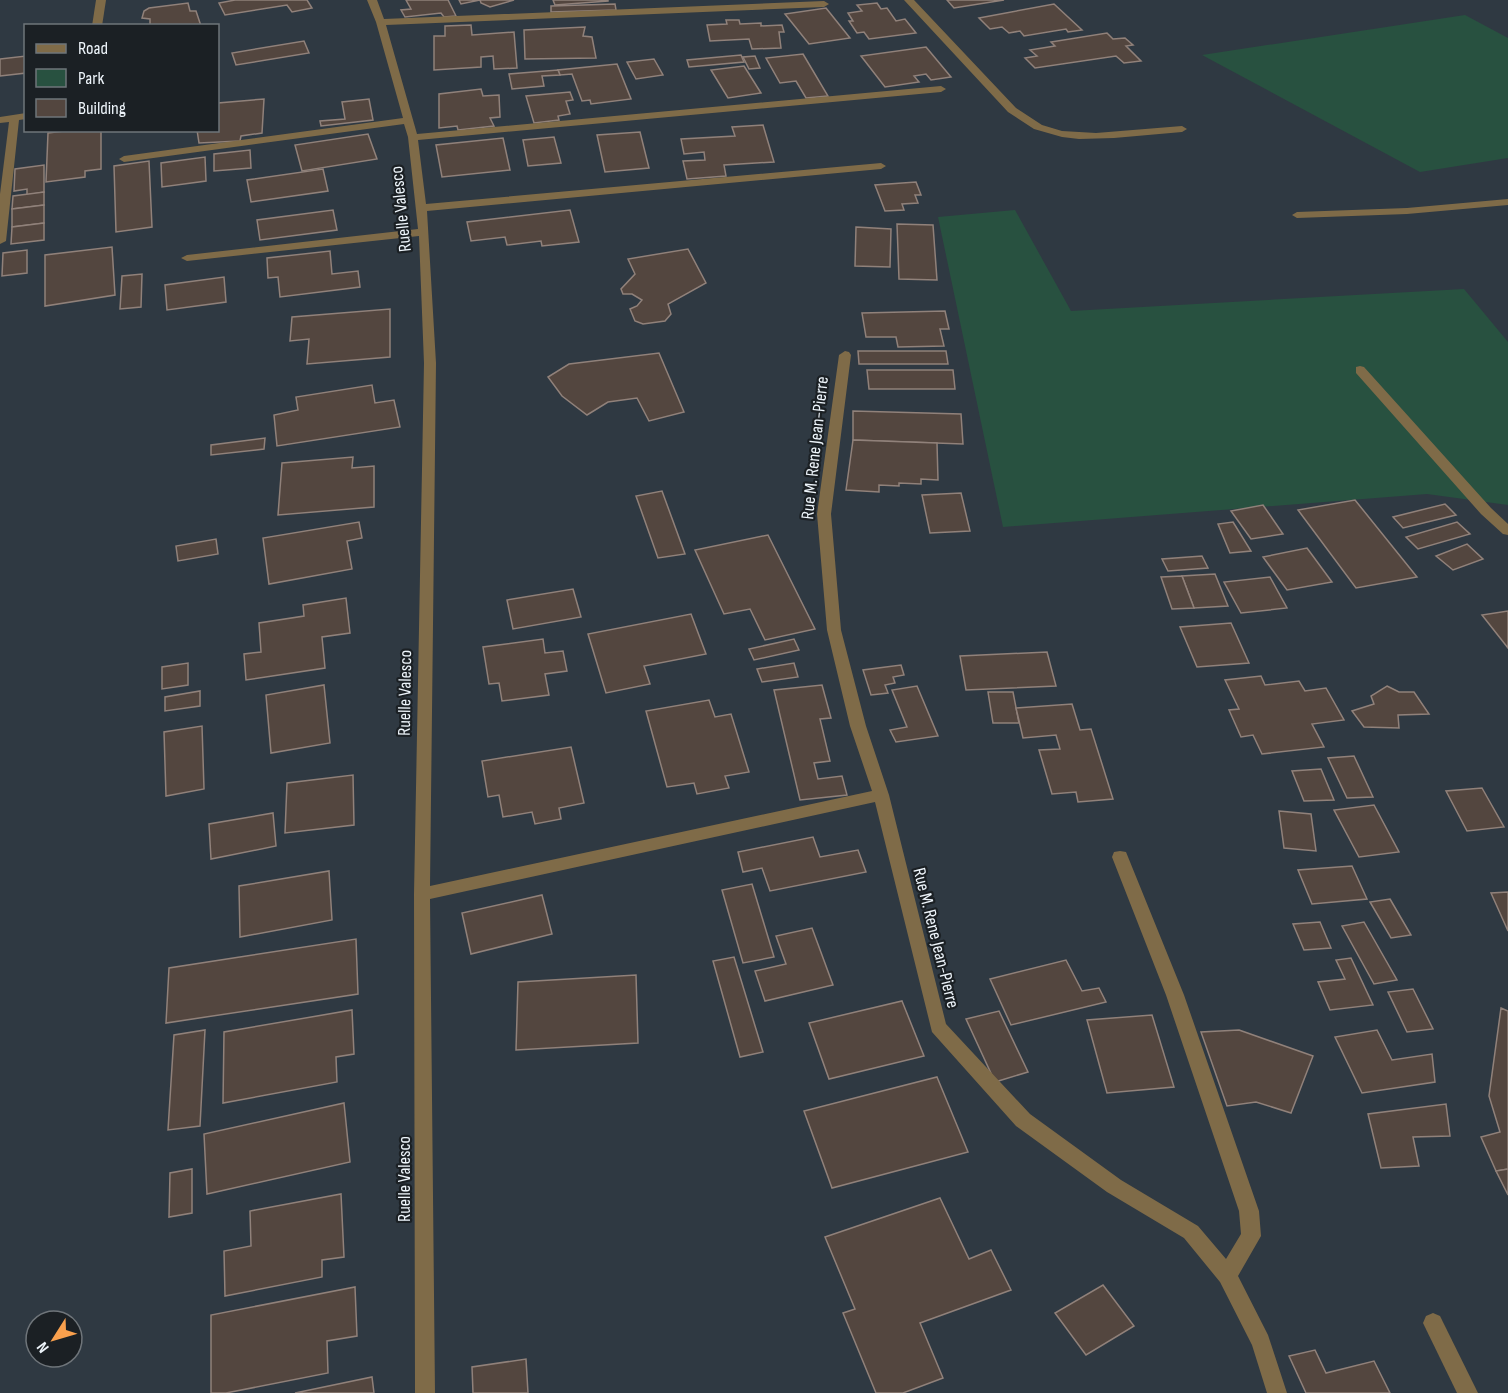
<svg xmlns="http://www.w3.org/2000/svg" width="1508" height="1393" font-family="'Sofia Sans Condensed',sans-serif">
  <style>
    .green { fill: #285140 }
    .building { fill: #53463f; stroke: #90817a; stroke-width: 1.5 }
    .lines { fill: none; stroke-linecap: round; stroke-linejoin: round }
    .minor { fill: #7f6b48; fill-rule: evenodd }
    .labels { text-anchor: middle; dominant-baseline: central; stroke-width: 4.5; stroke-linejoin: round; paint-order: stroke }
    .street-label { font-size: 18px; fill: #eef5fb; stroke: #1b2024 }
  </style>
  <rect width="100%" height="100%" fill="#2f3942"/>
  <g class="green">
    <path d="M1465,15L1508,38V158L1420,172L1202,55Z"/>
    <path d="M1015,210L1071,311L1464,289L1508,342V505L1427,494L1003,527L938,217Z"/>
  </g>
  <g class="building">
    <path d="M235,0H307L312,8L292,12L287,5L225,15L219,3Z"/>
    <path d="M406,0H448L456,16L444,17L441,13L405,17L401,10L411,9Z"/>
    <path d="M459,0H514L490,7L481,3L480,0L461,4Z"/>
    <path d="M553,0H608V1L555,5Z"/>
    <path d="M947,0H1004L954,8Z"/>
    <path d="M188,3L190,11H196L201,26H150V19L142,18L144,11L149,8Z"/>
    <path d="M877,3L881,9L887,8L896,21L905,19L916,33L869,39L864,32L857,33L849,21H853L848,13L862,11L857,5Z"/>
    <path d="M615,4L616,10L551,12V6Z"/>
    <path d="M1054,4L1082,30L1068,32L1066,29L1024,36L1020,31L1009,33L1002,27L990,29L979,18Z"/>
    <path d="M826,8L850,38L809,44L785,14Z"/>
    <path d="M726,20H739L740,24L761,23V26L782,25L784,32H779L781,48L752,49L749,39L710,41L707,25L727,24Z"/>
    <path d="M471,25L472,35L514,32L517,68L494,69L493,56L481,57V67L434,70V36H445V26Z"/>
    <path d="M585,27L583,36L592,37L596,58L525,59L524,30Z"/>
    <path d="M1107,33L1113,39L1125,38L1133,45L1126,46L1141,61L1124,63L1116,56L1035,68L1025,58L1037,56L1030,50L1055,46L1051,42Z"/>
    <path d="M304,41L309,53L236,65L232,53Z"/>
    <path d="M926,47L951,77L931,80L926,74L914,76L919,82L885,87L861,56Z"/>
    <path d="M803,54L828,96L806,98L796,81L780,83L766,58Z"/>
    <path d="M741,55L744,62L689,67L687,60Z"/>
    <path d="M26,56V73L0,76V59Z"/>
    <path d="M755,56L760,68L749,69L743,57Z"/>
    <path d="M654,59L663,75L636,79L627,62Z"/>
    <path d="M617,64L631,99L591,104L590,100L582,101L572,74L560,75L558,70Z"/>
    <path d="M744,66L761,93L728,98L711,70Z"/>
    <path d="M558,70L560,75L542,76L544,86L512,89L509,74Z"/>
    <path d="M481,89L483,96L499,95L500,117L490,118L494,126L458,130L457,126L439,128V94Z"/>
    <path d="M570,92L573,100L566,101L570,114L558,116L559,120L534,123L526,96Z"/>
    <path d="M264,99L262,133L241,136L240,141L199,143L197,130H218V103Z"/>
    <path d="M369,99L373,120L321,126L320,121L345,119L342,102Z"/>
    <path d="M763,125L774,162L724,165L726,176L687,179L683,161L705,160L704,152L684,154L681,139L735,136L732,127Z"/>
    <path d="M72,130H101V169L85,171V177L46,182L48,133Z"/>
    <path d="M640,132L649,168L605,172L597,135Z"/>
    <path d="M368,134L377,159L302,171L295,145Z"/>
    <path d="M554,137L561,163L528,166L523,140Z"/>
    <path d="M503,138L510,170L442,177L436,145Z"/>
    <path d="M250,150L251,168L214,171V154Z"/>
    <path d="M205,157L206,181L162,187L161,163Z"/>
    <path d="M149,161L152,227L116,232L114,166Z"/>
    <path d="M44,165V192L27,195V189L14,191L15,169Z"/>
    <path d="M323,169L328,191L251,202L247,180Z"/>
    <path d="M916,182L921,195H915L918,203L902,204L904,210L885,211L875,185Z"/>
    <path d="M44,192V205L12,209L13,196Z"/>
    <path d="M44,205V223L12,227V209Z"/>
    <path d="M333,210L337,230L260,240L257,220Z"/>
    <path d="M570,210L579,242L542,246L541,241L507,245L505,237L471,241L467,222Z"/>
    <path d="M44,223V240L11,244L12,227Z"/>
    <path d="M897,224L933,225L937,280L899,279Z"/>
    <path d="M856,227L891,229L890,267L855,266Z"/>
    <path d="M112,247L115,295L45,306V255Z"/>
    <path d="M688,249L706,283L668,304L671,314L665,321L643,324L635,321L630,309L637,306L642,300L632,294H623L621,289L635,274L628,259Z"/>
    <path d="M27,250V273L2,276L3,253Z"/>
    <path d="M330,251L332,274L358,271L360,287L280,297L278,277L268,278L267,258Z"/>
    <path d="M142,274L141,307L120,309L122,276Z"/>
    <path d="M224,277L226,302L167,310L165,285Z"/>
    <path d="M390,309V357L307,364L309,339L290,341L292,317Z"/>
    <path d="M945,311L949,329H940L944,346L898,347L896,337H866L862,313Z"/>
    <path d="M858,351H946L948,364H859Z"/>
    <path d="M659,353L684,412L649,421L637,398L608,402L587,415L562,396L548,377L569,364Z"/>
    <path d="M867,370H953L955,389H869Z"/>
    <path d="M372,385L375,403L394,400L400,427L277,446L274,415L298,410L296,397Z"/>
    <path d="M853,411L961,414L963,444L853,440Z"/>
    <path d="M265,438L264,449L211,455V445Z"/>
    <path d="M853,440L937,443L938,480L921,479V484L899,483V486L879,485V492L846,490Z"/>
    <path d="M353,457L352,468L374,466V507L278,515L282,463Z"/>
    <path d="M662,491L685,554L658,558L636,496Z"/>
    <path d="M961,493L970,531L930,533L922,495Z"/>
    <path d="M1355,500L1417,577L1356,588L1298,510Z"/>
    <path d="M1445,504L1456,515L1403,528L1393,517Z"/>
    <path d="M1263,505L1283,534L1251,539L1231,511Z"/>
    <path d="M359,522L362,538L347,541L352,569L269,584L263,538Z"/>
    <path d="M1233,522L1251,551L1230,553L1218,524Z"/>
    <path d="M1457,522L1470,534L1418,549L1406,537Z"/>
    <path d="M768,535L815,629L765,640L750,609L724,614L695,550Z"/>
    <path d="M216,539L218,554L178,561L176,546Z"/>
    <path d="M1467,544L1483,559L1453,570L1436,556Z"/>
    <path d="M1307,548L1332,582L1287,590L1263,557Z"/>
    <path d="M1202,556L1208,568L1168,571L1162,559Z"/>
    <path d="M1215,574L1228,606L1194,608L1182,576Z"/>
    <path d="M1182,576L1194,608L1172,609L1161,577Z"/>
    <path d="M1270,577L1287,608L1241,613L1224,582Z"/>
    <path d="M573,589L581,617L513,629L507,600Z"/>
    <path d="M346,598L350,633L322,637L325,668L246,680L244,654L261,652L259,623L304,616L303,605Z"/>
    <path d="M1508,611V648L1482,615Z"/>
    <path d="M691,614L706,654L644,666L650,684L606,693L588,634Z"/>
    <path d="M1231,623L1249,663L1197,667L1180,627Z"/>
    <path d="M543,639L545,653L563,651L567,671L545,674L549,695L502,701L499,683L489,684L483,647Z"/>
    <path d="M794,639L799,650L754,660L749,649Z"/>
    <path d="M1047,652L1056,686L966,690L960,656Z"/>
    <path d="M188,663V685L162,689V667Z"/>
    <path d="M794,663L798,677L762,682L757,669Z"/>
    <path d="M901,665L904,675L893,677L895,683L885,685L888,693L871,695L863,670Z"/>
    <path d="M1261,676L1265,685L1299,681L1305,691L1326,688L1344,720L1312,724L1324,747L1262,754L1253,735L1241,737L1229,710L1239,709L1225,680Z"/>
    <path d="M324,685L330,743L271,753L266,695Z"/>
    <path d="M822,685L831,718L820,719L830,761L814,763L818,779L842,776L847,795L800,800L774,690Z"/>
    <path d="M917,686L938,736L896,742L890,730L907,727L892,690Z"/>
    <path d="M1387,686L1399,692H1414L1429,714L1398,715L1399,728L1364,727L1352,711L1374,704L1371,696Z"/>
    <path d="M200,691V706L165,711V697Z"/>
    <path d="M988,692H1013L1019,723H993Z"/>
    <path d="M709,700L715,717L731,714L749,772L725,776L729,788L697,794L694,783L667,787L646,711Z"/>
    <path d="M1072,704L1080,730L1091,729L1113,799L1078,802L1076,792L1052,794L1039,750L1060,749L1056,735L1023,738L1016,708Z"/>
    <path d="M202,726L204,789L166,796L164,732Z"/>
    <path d="M571,747L584,803L559,808L561,819L535,824L532,812L503,817L499,795L488,797L482,761Z"/>
    <path d="M1354,756L1373,797L1347,798L1328,758Z"/>
    <path d="M1321,769L1334,800L1304,801L1292,771Z"/>
    <path d="M353,775L354,825L285,833L287,783Z"/>
    <path d="M1482,788L1504,827L1467,831L1446,791Z"/>
    <path d="M1374,805L1399,852L1359,857L1334,810Z"/>
    <path d="M1279,811L1311,814L1316,851L1284,848Z"/>
    <path d="M273,813L276,846L211,859L209,824Z"/>
    <path d="M813,837L820,857L858,850L866,872L770,891L762,868L743,872L738,852Z"/>
    <path d="M1352,866L1367,899L1312,904L1298,870Z"/>
    <path d="M329,871L332,920L240,937L239,886Z"/>
    <path d="M752,884L774,957L743,963L722,890Z"/>
    <path d="M1508,892V931L1491,893Z"/>
    <path d="M542,895L552,934L471,954L462,913Z"/>
    <path d="M1390,899L1411,935L1391,938L1370,902Z"/>
    <path d="M1320,922L1331,948L1304,950L1293,924Z"/>
    <path d="M1364,922L1397,980L1374,984L1342,926Z"/>
    <path d="M812,928L833,985L765,1001L755,971L786,964L776,936Z"/>
    <path d="M356,939L358,994L166,1023L169,968Z"/>
    <path d="M734,957L763,1052L740,1057L713,961Z"/>
    <path d="M1351,958L1373,1005L1330,1010L1318,982L1345,979L1336,960Z"/>
    <path d="M1066,960L1082,991L1099,988L1106,1002L1011,1025L990,979Z"/>
    <path d="M636,975L638,1043L516,1050L518,982Z"/>
    <path d="M1413,989L1433,1029L1407,1032L1388,992Z"/>
    <path d="M902,1001L924,1056L829,1079L809,1023Z"/>
    <path d="M1501,1008L1508,1011V1169L1496,1171L1481,1137L1500,1132L1489,1096Z"/>
    <path d="M352,1010L354,1054L336,1057L337,1082L223,1103L224,1032Z"/>
    <path d="M999,1011L1028,1072L995,1082L966,1019Z"/>
    <path d="M1152,1015L1174,1087L1107,1093L1087,1020Z"/>
    <path d="M205,1030L200,1126L168,1130L174,1035Z"/>
    <path d="M1239,1030L1313,1056L1291,1113L1256,1102L1227,1106L1201,1032Z"/>
    <path d="M1377,1030L1392,1060L1432,1054L1435,1082L1362,1093L1335,1037Z"/>
    <path d="M937,1077L968,1152L832,1188L804,1111Z"/>
    <path d="M344,1103L350,1162L207,1194L204,1134Z"/>
    <path d="M1446,1104L1450,1136L1413,1137L1419,1166L1381,1168L1368,1114Z"/>
    <path d="M192,1169V1213L169,1217L170,1173Z"/>
    <path d="M1508,1169V1195L1496,1171Z"/>
    <path d="M341,1194L344,1257L322,1260V1277L225,1296L224,1251L251,1246L250,1211Z"/>
    <path d="M940,1198L969,1259L991,1250L1011,1290L920,1323L943,1378L903,1393H876L843,1313L855,1309L825,1237Z"/>
    <path d="M1103,1285L1134,1326L1086,1355L1055,1313Z"/>
    <path d="M355,1287L357,1336L327,1341L328,1373L226,1393H211V1315Z"/>
    <path d="M1315,1350L1326,1373L1374,1361L1390,1393H1306L1289,1356Z"/>
    <path d="M526,1359L528,1393H473L472,1367Z"/>
    <path d="M372,1377L374,1393H295Z"/>
  </g>
  <g class="lines">
    <g class="minor">
      <path d="M96,0H106L102,26H92Z"/>
      <path d="M367,0H377L384,19L824,1L829,4L824,7L386,25L417,134L941,86L946,89L941,92L418,140L426,204L881,163L886,166L881,169L427,211L436,363L430,886L872,791L850,726L827,630L817,514L839,355L845,351L849,352L851,355L831,514L841,630L866,726L889,795L946,1024L1030,1114L1121,1180L1198,1226L1226,1259L1241,1234L1239,1211L1166,995L1112,857L1114,852L1120,851L1126,852L1184,995L1259,1211L1261,1236L1238,1276L1268,1335L1287,1393H1267L1252,1345L1220,1282L1184,1238L1107,1192L1016,1126L932,1032L875,802L430,899L435,1393H415L414,894L424,363L419,236L187,261L181,258L187,255L418,229L408,137L404,124L124,162L119,159L124,156L403,118L376,22Z"/>
      <path d="M904,0H914L1016,108L1042,125L1062,131L1096,133L1182,126L1187,129L1182,132L1114,138L1079,139L1062,137L1034,129L1008,112Z"/>
      <path d="M26,113V119L19,120L6,241L0,244V194L9,122L0,123V117Z"/>
      <path d="M1508,199V205L1407,214L1297,218L1292,215L1297,212L1407,208Z"/>
      <path d="M1360,366L1364,367L1491,508L1508,524V535L1503,534L1481,514L1356,373V367Z"/>
      <path d="M1433,1313L1440,1316L1478,1393H1457L1423,1323L1426,1316Z"/>
    </g>
  </g>
  <g class="labels">
    <g class="street-label">
      <text transform="translate(401 209) rotate(-96)">Ruelle Valesco</text>
      <text transform="translate(815 448) rotate(-84)">Rue M. Rene Jean-Pierre</text>
      <text transform="translate(405 693) rotate(-89)">Ruelle Valesco</text>
      <text transform="translate(936 938) rotate(76)">Rue M. Rene Jean-Pierre</text>
      <text transform="translate(404 1179) rotate(-90)">Ruelle Valesco</text>
    </g>
  </g>
  <rect x="24" y="24" width="195" height="108" fill="#1b2024" stroke="#6f757a" stroke-width="1.5"/>
  <rect x="36" y="44" width="30" height="9" fill="#7f6b48" stroke="#6f757a" stroke-width="1.5"/>
  <text x="78" y="54" font-size="18" fill="#eef5fb">Road</text>
  <rect x="36" y="69" width="30" height="18" fill="#285140" stroke="#6f757a" stroke-width="1.5"/>
  <text x="78" y="84" font-size="18" fill="#eef5fb">Park</text>
  <rect x="36" y="99" width="30" height="18" fill="#53463f" stroke="#6f757a" stroke-width="1.5"/>
  <text x="78" y="114" font-size="18" fill="#eef5fb">Building</text>
  <g transform="translate(54 1339) rotate(233)"><circle r="28" fill="#1b2024" stroke="#6f757a" stroke-width="1.5"/>
  <path d="M0-4.5L10 22L0 15L-10 22Z" fill="#f9a04d"/>
  <text y="-9" font-size="16" font-weight="bold" text-anchor="middle" fill="#eef5fb">N</text>
  </g>
</svg>
